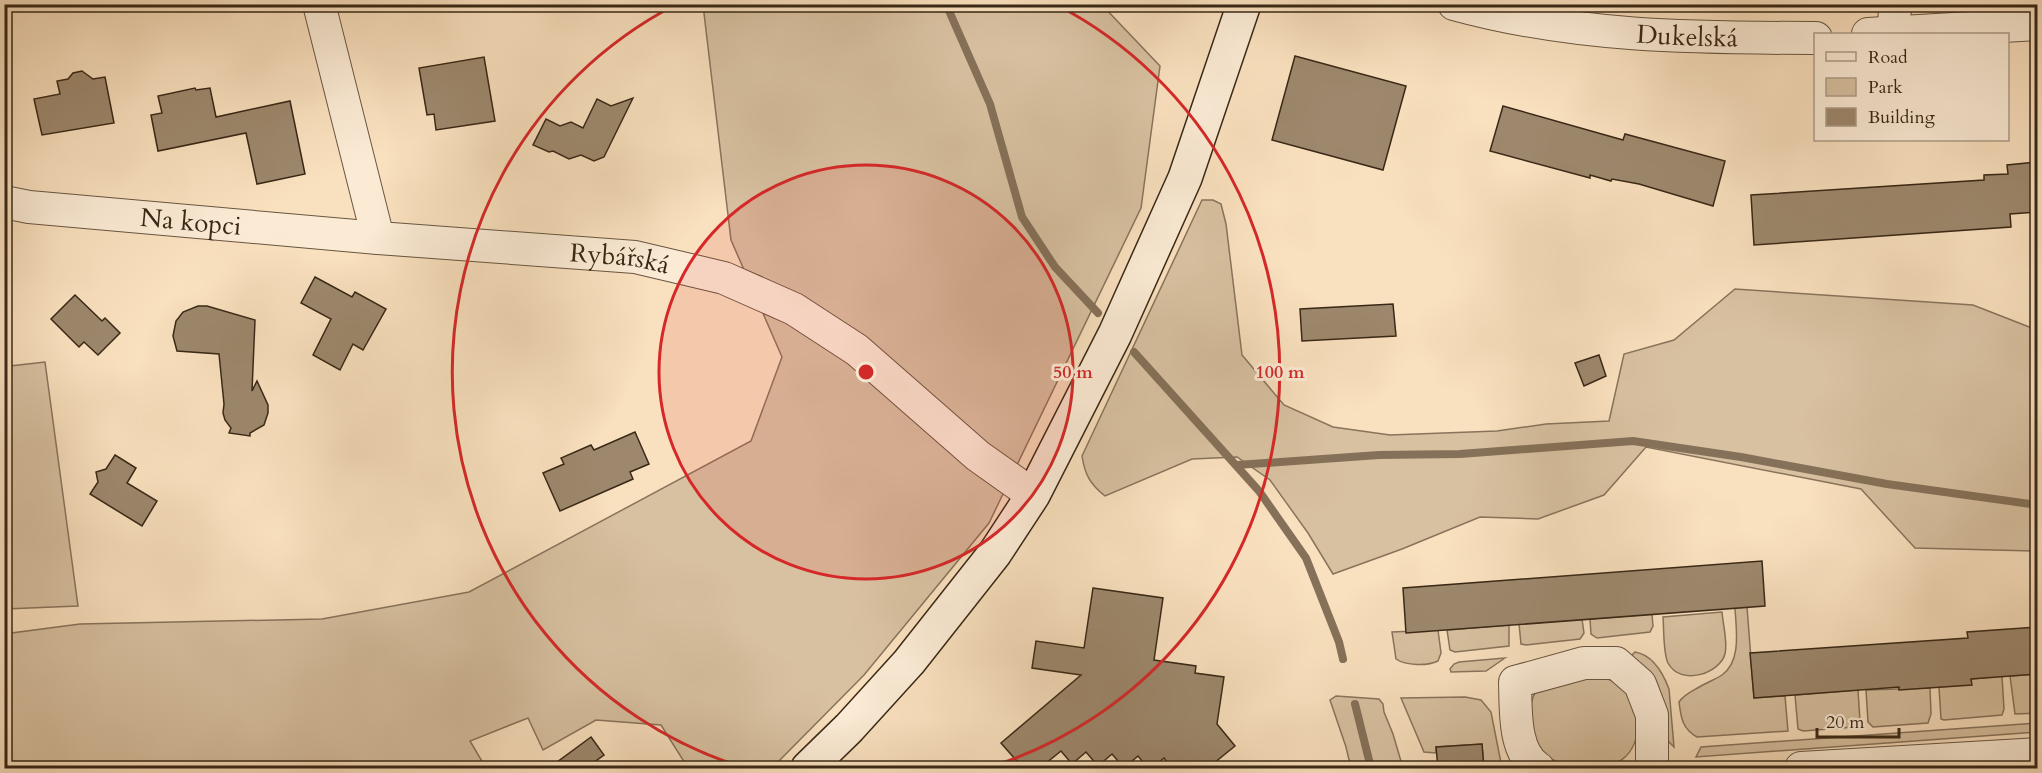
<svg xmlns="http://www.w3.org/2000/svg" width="2042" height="773" font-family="Cardo,serif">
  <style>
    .green { fill: #d8c1a1; stroke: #88745c; stroke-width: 1.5 }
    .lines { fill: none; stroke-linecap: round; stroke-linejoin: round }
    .stream { stroke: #857159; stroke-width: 8 }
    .building { fill: #9d886d; stroke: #392816; stroke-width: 1.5 }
    .street-casing { stroke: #695640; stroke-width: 34 }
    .secondary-casing { stroke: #392816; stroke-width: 36 }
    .street { stroke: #fbebd5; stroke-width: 32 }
    .secondary { stroke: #fbebd5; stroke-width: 33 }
    .ring { fill: none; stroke: #d62828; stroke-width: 3 }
    .labels { text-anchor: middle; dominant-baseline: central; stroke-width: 6; stroke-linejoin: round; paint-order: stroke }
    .street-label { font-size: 26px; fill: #392816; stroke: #fbebd5 }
    .centre { fill: #d62828; stroke: #fbebd5; stroke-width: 3 }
    .ring-label { font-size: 18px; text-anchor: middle; font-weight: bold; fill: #d62828; stroke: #fbebd5; stroke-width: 6; stroke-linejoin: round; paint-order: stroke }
  </style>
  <rect width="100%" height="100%" fill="#f9e0be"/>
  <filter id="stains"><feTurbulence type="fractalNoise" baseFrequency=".00333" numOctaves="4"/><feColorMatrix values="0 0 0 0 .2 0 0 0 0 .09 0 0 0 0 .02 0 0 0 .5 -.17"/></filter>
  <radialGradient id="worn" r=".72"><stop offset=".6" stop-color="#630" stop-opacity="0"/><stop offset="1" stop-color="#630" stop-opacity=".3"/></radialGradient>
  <g class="green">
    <path d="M703,5H1102L1160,66L1141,208L989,523L864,675L772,768H688L661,725L596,720L543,750L528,718L470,741L486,768H5L4,634L80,624L322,619L469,592L751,441L782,357L731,240Z"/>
    <path d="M1955,5H2037V9C2010,11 1980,18 1955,5Z"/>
    <path d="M1202,200H1213L1221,204L1226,224L1242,355L1284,405L1333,427L1390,435L1497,431L1546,424L1609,421L1624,354L1674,340L1735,289L1973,305L2037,330V551L1915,548L1861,489L1646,447L1604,495L1538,519L1480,517L1402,549L1333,574L1308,533L1270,480L1237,457L1192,459L1105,496C1090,484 1085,475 1082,456Z"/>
    <path d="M45,362L78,606L5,609L4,472L10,366Z"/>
    <path d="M1747,607L1754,698L1785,696L1788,731L1697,737C1682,729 1681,717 1679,702C1684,694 1693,691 1701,686C1708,682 1716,679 1722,675C1742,661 1736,628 1735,608Z"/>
    <path d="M1722,612C1723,625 1728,642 1725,654C1720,673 1681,687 1668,663C1663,653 1664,629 1663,617Z"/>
    <path d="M1652,614L1653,626L1650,632L1597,638L1591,634L1590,619Z"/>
    <path d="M1582,619L1584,633L1580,639L1526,645L1521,644L1519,624Z"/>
    <path d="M1509,625V646L1455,652L1450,650L1447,630Z"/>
    <path d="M1438,630L1441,653L1438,661C1428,666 1406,666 1396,659L1392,632Z"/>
    <path d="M1635,652C1653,655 1663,673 1669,689L1674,747L1669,742L1630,657Z"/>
    <path d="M1505,658L1486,671L1451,672L1450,669L1454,664L1459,662Z"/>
    <path d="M2037,674V713L2015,714L2010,676Z"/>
    <path d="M2002,676L2004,709L2002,715L1944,720L1941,719L1939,687L1971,679Z"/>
    <path d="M1606,678C1615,682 1622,686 1629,693C1644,712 1641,750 1618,762C1609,766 1595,764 1586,765C1569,766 1556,764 1543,753C1532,744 1532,734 1531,720C1529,706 1532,689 1547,681C1555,677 1595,678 1606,678Z"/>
    <path d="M1930,688L1931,714L1928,723L1873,727L1868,722L1866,690Z"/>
    <path d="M1858,690L1860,721L1855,727L1803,731L1798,729L1795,695Z"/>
    <path d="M1336,696L1379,699L1383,704L1384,712L1393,734L1403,768H1351L1346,747L1330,700Z"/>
    <path d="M1465,697L1481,700L1491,712L1502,768H1484L1482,744L1436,747V753L1424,752L1401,698Z"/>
    <path d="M2037,723V732L1696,757L1701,747Z"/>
  </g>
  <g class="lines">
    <g class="stream">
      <path d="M946,4L990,104L1022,217L1055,267L1098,313"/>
      <path d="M1134,352L1259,491L1306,558L1339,642L1343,659"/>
      <path d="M1237,465L1379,455L1460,454L1633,441L1741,457L1887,484L2038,505"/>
      <path d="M1355,704L1371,768"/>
    </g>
  </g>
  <g class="building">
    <path d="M1295,56L1406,86L1383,170L1272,140Z"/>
    <path d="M484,57L495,121L436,130L434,114L427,115L419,68Z"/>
    <path d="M82,71L93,79L105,77L114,123L42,135L34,99L60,94L57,81L68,79L73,73Z"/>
    <path d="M195,88L196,90L210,88L216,117L290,101L305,174L257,184L246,133L158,151L151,115L162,113L158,96Z"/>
    <path d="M633,98L604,157L594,161L581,155L569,159L553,151L549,152L533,145L546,119L560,126L571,122L583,128L597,99L611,106Z"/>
    <path d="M1503,106L1623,140L1625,134L1725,161L1713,206L1639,184L1612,179L1611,181L1590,175V178L1490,151Z"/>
    <path d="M2037,162V212L2010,214L2011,227L1754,245L1751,195L1984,180V175L2008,174L2007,165Z"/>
    <path d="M315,277L352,297L355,292L386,309L363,350L353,344L340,370L313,355L331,319L301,303Z"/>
    <path d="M75,295L102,321L105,318L120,333L98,355L84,342L79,347L51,319Z"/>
    <path d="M1393,304L1396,336L1302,341L1300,309Z"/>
    <path d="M198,306H207L255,320L252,391L257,381L268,405V413L264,425L250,433V436L229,433L231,428L225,420L223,413L224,404L219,354L177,351L173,336L176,321L183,312Z"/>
    <path d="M1599,355L1606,376L1584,386L1575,363Z"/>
    <path d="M635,432L649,464L630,472L633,479L560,511L543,473L564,464L561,458L591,445L594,450Z"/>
    <path d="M115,455L136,468L127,483L157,501L142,526L90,494L98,482L96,472L106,469Z"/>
    <path d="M1762,561L1765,606L1406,633L1403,588Z"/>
    <path d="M1093,588L1163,598L1154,660L1196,666L1195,673L1224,677L1217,724L1235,746L1208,768H1172L1164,758L1152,768H1148L1138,756L1124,768L1112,754L1098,766L1086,752L1072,764L1061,751L1040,768H1023L1001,743L1081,675L1032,668L1036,641L1084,648Z"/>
    <path d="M2037,627V674L1971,679L1972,685L1899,690V687L1754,698L1750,653L1968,638L1967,632Z"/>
    <path d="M591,737L604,755L586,768H549Z"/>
    <path d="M1482,744L1484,768H1438L1436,747Z"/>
  </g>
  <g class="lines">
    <defs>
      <g id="street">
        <path id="s1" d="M319,4L378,238L635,257L724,278L794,309L857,350L978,456L1033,495"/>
        <path id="s2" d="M1454,4C1574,37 1692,38 1816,38"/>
        <path d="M1894,32L1895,4"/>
        <path d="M1868,34L2038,24"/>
        <path id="s3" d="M4,202L29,207L378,238"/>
        <path d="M1538,768C1513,752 1516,709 1515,682L1584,663H1616L1640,684L1652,715V768"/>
        <path d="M1801,768L2038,754"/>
      </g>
      <path id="secondary" d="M808,768L849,728L909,662L995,553L1033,495L1115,334L1185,178L1244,4"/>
    </defs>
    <use href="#street" class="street-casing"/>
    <use href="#secondary" class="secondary-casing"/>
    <use href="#street" class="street"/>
    <use href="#secondary" class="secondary"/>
  </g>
  <circle cx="866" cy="372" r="207" fill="#d62828" fill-opacity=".12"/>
  <g class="ring">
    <circle cx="866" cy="372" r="207"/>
    <path d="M745 768A414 414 0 0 1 675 5M1057 5A414 414 0 0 1 987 768"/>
  </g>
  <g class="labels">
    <g class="street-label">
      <text stroke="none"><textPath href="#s2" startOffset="236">Dukelská</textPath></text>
      <text stroke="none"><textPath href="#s3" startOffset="188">Na kopci</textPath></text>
      <text stroke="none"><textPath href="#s1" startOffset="484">Rybářská</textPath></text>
    </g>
  </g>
  <circle cx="866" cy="372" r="9" class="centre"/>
  <g class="ring-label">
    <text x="1073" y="378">50 m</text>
    <text x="1280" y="378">100 m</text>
  </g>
  <rect width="2042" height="773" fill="none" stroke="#f9e0be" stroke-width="24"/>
  <rect x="6" y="6" width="2030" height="761" fill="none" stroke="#392816" stroke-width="3"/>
  <rect x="12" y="12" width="2018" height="749" fill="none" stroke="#392816" stroke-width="1.5"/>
  <rect x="1814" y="33" width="195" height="108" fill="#fbebd5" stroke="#ad9d89" stroke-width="1.5"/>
  <rect x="1826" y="52" width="30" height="9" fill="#fbebd5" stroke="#ad9d89" stroke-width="1.5"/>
  <text x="1868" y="63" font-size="18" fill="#392816">Road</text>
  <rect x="1826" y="78" width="30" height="18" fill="#d8c1a1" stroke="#ad9d89" stroke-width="1.5"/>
  <text x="1868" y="93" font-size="18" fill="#392816">Park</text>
  <rect x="1826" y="108" width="30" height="18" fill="#9d886d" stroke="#ad9d89" stroke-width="1.5"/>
  <text x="1868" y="123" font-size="18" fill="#392816">Building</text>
  <path d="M1817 728v9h82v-9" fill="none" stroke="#392816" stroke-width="3"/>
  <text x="1826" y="728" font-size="18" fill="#392816" stroke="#fbebd5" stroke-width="4.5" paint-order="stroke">20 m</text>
  <rect width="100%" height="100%" filter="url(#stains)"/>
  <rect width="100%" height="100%" fill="url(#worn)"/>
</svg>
